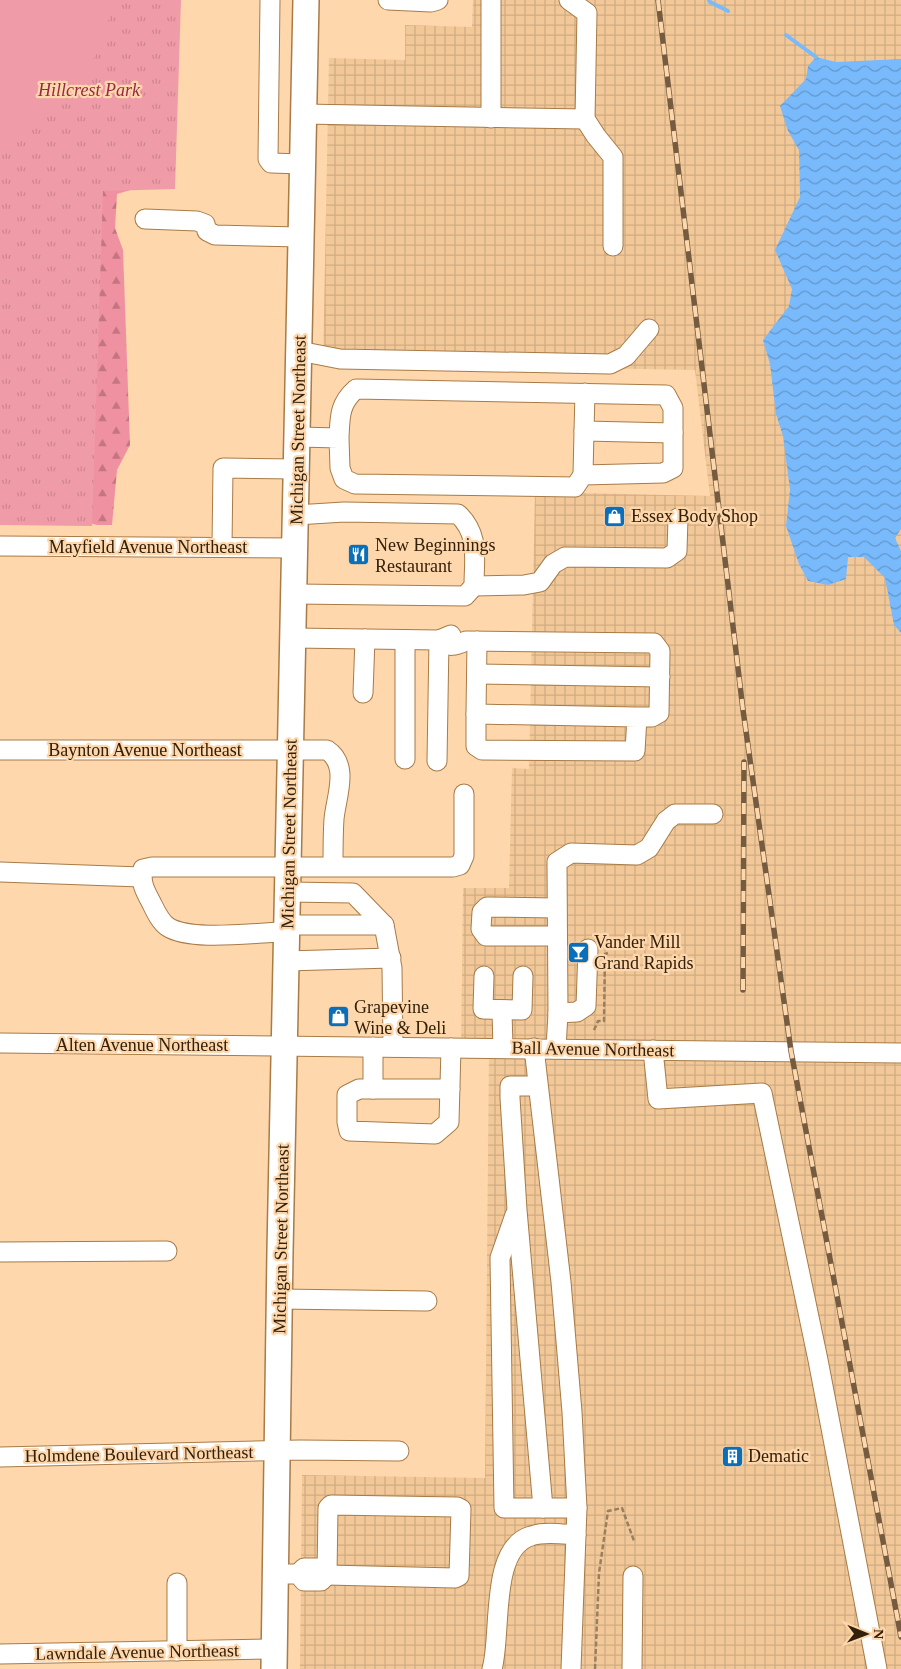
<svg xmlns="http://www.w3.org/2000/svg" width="901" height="1669" font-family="Georgia,serif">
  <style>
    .industrial { fill: url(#industrial-grid) }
    .forest { fill: url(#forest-firs) }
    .park { fill: url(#park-tufts) }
    .garden { fill: #f09ba8 }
    .water { fill: url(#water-waves) }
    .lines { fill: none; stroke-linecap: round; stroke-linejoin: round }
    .stream { stroke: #78bafc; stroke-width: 4 }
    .minor-casing { stroke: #a87b47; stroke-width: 21 }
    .major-casing { stroke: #a87b47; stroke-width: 28 }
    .path { stroke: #9b7e5e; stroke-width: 2.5; stroke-dasharray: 5 2.5; stroke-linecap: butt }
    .minor { stroke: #fff; stroke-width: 19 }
    .major { stroke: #fff; stroke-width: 25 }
    .rail-casing { stroke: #755c40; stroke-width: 5.5 }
    .rail { stroke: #fed7ac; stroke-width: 4; stroke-dasharray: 11; stroke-linecap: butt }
    .labels { text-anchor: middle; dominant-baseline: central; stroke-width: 4.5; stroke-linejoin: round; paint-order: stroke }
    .park-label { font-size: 18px; font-style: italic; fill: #972946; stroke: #fed7ac }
    .street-label { font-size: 18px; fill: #32200a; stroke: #fed7ac }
    .poi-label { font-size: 18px; fill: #32200a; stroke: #fed7ac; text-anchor: start }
  </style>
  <defs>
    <pattern id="industrial-grid" width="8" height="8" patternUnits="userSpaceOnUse" patternTransform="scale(1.25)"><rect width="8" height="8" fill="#f2c899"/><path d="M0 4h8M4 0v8" fill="none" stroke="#d0ac82"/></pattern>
    <pattern id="forest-firs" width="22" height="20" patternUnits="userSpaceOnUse" patternTransform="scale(1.25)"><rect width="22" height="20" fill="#f091a1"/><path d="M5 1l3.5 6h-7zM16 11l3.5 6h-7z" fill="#c37681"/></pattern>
    <pattern id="park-tufts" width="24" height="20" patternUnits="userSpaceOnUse" patternTransform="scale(1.25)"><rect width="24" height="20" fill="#f09ba8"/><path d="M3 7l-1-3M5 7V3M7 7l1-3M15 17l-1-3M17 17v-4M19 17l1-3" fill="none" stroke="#ce858f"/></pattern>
    <pattern id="water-waves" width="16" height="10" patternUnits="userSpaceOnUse" patternTransform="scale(1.25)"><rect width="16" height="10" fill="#78bafc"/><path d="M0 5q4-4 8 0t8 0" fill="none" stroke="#6397ca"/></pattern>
  </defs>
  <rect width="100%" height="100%" fill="#fed7ac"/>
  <path class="industrial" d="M473,0H901V1669H300L302,1475L485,1478L489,1049L461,1048L463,888H509L512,768L529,769L535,492L710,496L695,370L323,363L329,58L405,60V25L472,27Z"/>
  <path class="forest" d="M0,172L164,180L117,194L115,228L123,250L130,445L117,470L112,525H97L71,518Z"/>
  <path class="park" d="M0,0H181L175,189L103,191L92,526L0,525Z"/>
  <path class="garden" d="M0,0H115L98,52L65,100L21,136L0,145Z"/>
  <path class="water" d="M816,57L836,62L901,59V529L895,538L901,551V633L894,625L885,578L864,557H848L846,579L828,585L808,581L799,564L786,526L790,490L783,436L776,414L770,364L763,340L789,306L792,289L775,250L800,197L799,150L788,131L780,106L806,79L808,66Z"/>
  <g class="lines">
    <g class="stream">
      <path d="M709,0L710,2L728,11"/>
      <path d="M786,35L816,57"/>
    </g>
    <defs>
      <g id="minor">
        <path d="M270,0L268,159L271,163L302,164"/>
        <path d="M388,0L431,2L438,0"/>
        <path d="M303,114L585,119L587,13L569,0"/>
        <path d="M491,118V0"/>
        <path d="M585,119L596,136L613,157V246"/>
        <path d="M145,219L197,221L205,224L207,231L215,235L301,237"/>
        <path d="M299,351L340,359L610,364L626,356L649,329"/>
        <path d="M584,431L585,393"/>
        <path d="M298,437L339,438C340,417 339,404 356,389L666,395L673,408V468L663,473L583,475L575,487L355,484L344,479L340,468L339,438"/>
        <path d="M583,475L584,431L673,433"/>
        <path d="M0,546L296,548"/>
        <path d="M222,547L223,468L297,469"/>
        <path d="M474,586L524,585L540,582L553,564L565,557L667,558L677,551L678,518"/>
        <path d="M295,594L465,596L474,586C474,558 480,535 458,514L344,512L296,515"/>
        <path d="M293,638L439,640L451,635"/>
        <path d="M405,640V759"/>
        <path d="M439,640C449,648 455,646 466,641L654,643L660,651L659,713L652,717H637L476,714V746L482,750L635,751L637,717"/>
        <path d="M477,674L660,677"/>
        <path d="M363,693L365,639"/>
        <path d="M476,714L477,641"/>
        <path d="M0,750H327C350,765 336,797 334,819C333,834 333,850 333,866"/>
        <path d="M437,761L439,640"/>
        <path d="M0,872L141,877"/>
        <path d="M288,892L353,893L384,925L392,968L393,1047"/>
        <path d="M556,908L487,907L482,912L481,929L486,936H557"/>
        <path d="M287,925H384"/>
        <path d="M287,932C257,932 192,942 168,927C160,922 155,910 151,902C145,891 140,882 143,869L152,867H453L460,865L464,856V794"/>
        <path d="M588,949L586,1006L577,1012L558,1013L557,862L571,853L637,855L649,848L666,821L675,814H713"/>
        <path d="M286,961L391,958"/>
        <path d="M484,976L483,1009L522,1010L523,976"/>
        <path d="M502,1011L503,1048"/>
        <path d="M0,1043L901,1053"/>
        <path d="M373,1047V1089H359L347,1095V1122L349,1131L435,1134L449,1122L451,1048"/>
        <path d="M534,1048L561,1282L572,1412L577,1508L571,1669"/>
        <path d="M556,1049L558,1013"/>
        <path d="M653,1050L658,1099L762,1093L818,1360L877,1669"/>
        <path d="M537,1086H510V1098L517,1210L543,1508"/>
        <path d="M373,1089H450"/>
        <path d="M515,1215L500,1258L504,1508H577"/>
        <path d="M0,1252L167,1251"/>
        <path d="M279,1299L427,1301"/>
        <path d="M0,1457L300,1450L399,1451"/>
        <path d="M331,1505L457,1507L461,1509L459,1576L455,1578L327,1575L328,1508Z"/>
        <path d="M276,1574H298L304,1568H321L327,1575L321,1581H304L298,1574"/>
        <path d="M177,1651V1583"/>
        <path d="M0,1654L274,1649"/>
        <path d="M492,1669C502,1635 489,1548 531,1536C544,1531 562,1534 576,1535"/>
        <path d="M632,1669L633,1576"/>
      </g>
      <path id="major" d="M274,1669L280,1251L306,0"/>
    </defs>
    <use href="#minor" class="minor-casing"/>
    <use href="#major" class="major-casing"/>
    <g class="path">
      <path d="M594,1030L598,1021H604L605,954L608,953"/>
      <path d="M595,1669L599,1573L608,1511L622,1508L634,1541"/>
    </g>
    <use href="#minor" class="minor"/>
    <use href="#major" class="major"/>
    <defs>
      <g id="rail">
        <path d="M658,0L743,710L791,1051L901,1637"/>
        <path d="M743,990L744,762"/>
      </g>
    </defs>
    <use href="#rail" class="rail-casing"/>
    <use href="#rail" class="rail"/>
  </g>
  <defs>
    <symbol id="shop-square" viewBox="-11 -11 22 22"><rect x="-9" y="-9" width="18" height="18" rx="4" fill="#0a6fbb" stroke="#fed7ac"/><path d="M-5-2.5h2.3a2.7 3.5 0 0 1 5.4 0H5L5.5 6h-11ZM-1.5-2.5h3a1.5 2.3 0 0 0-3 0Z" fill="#fff"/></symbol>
    <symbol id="restaurant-square" viewBox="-11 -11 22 22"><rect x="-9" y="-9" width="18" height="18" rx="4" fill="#0a6fbb" stroke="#fed7ac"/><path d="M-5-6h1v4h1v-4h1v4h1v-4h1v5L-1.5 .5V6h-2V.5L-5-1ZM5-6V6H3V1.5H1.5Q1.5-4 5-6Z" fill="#fff"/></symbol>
    <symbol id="bar-square" viewBox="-11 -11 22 22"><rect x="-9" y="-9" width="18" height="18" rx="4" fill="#0a6fbb" stroke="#fed7ac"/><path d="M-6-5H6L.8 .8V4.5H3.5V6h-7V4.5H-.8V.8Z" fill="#fff"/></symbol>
    <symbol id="building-square" viewBox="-11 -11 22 22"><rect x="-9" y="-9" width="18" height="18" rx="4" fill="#0a6fbb" stroke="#fed7ac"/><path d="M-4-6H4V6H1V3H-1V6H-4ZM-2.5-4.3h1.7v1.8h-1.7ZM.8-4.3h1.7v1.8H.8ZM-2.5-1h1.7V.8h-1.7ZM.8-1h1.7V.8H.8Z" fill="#fff"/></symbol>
  </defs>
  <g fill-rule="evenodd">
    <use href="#shop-square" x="602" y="504" width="25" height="25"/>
    <use href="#restaurant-square" x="346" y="542" width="25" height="25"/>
    <use href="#bar-square" x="566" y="940" width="25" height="25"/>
    <use href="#shop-square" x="326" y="1004" width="25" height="25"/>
    <use href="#building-square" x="720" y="1444" width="25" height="25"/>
  </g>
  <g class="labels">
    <g class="park-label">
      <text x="89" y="90">Hillcrest Park</text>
    </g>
    <g class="street-label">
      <text transform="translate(298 430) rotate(-89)">Michigan Street Northeast</text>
      <text x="148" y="547">Mayfield Avenue Northeast</text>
      <text x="145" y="750">Baynton Avenue Northeast</text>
      <text transform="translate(289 834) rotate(-89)">Michigan Street Northeast</text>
      <text x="142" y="1045">Alten Avenue Northeast</text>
      <text transform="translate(593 1049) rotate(1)">Ball Avenue Northeast</text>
      <text transform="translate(281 1239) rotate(-89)">Michigan Street Northeast</text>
      <text transform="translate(139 1454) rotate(-1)">Holmdene Boulevard Northeast</text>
      <text transform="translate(137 1652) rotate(-1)">Lawndale Avenue Northeast</text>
    </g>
    <g class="poi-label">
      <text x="631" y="516">Essex Body Shop</text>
      <text x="375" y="545">New Beginnings<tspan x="375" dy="21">Restaurant</tspan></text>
      <text x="594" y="942">Vander Mill<tspan x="594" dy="21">Grand Rapids</tspan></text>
      <text x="354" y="1007">Grapevine<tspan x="354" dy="21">Wine &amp; Deli</tspan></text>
      <text x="748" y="1456">Dematic</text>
    </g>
  </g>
  <g transform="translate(866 1634) rotate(91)" stroke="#fed7ac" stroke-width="4" paint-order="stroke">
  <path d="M0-4L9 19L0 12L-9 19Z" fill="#32200a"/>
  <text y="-8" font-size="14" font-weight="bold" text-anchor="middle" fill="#32200a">N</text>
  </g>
</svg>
